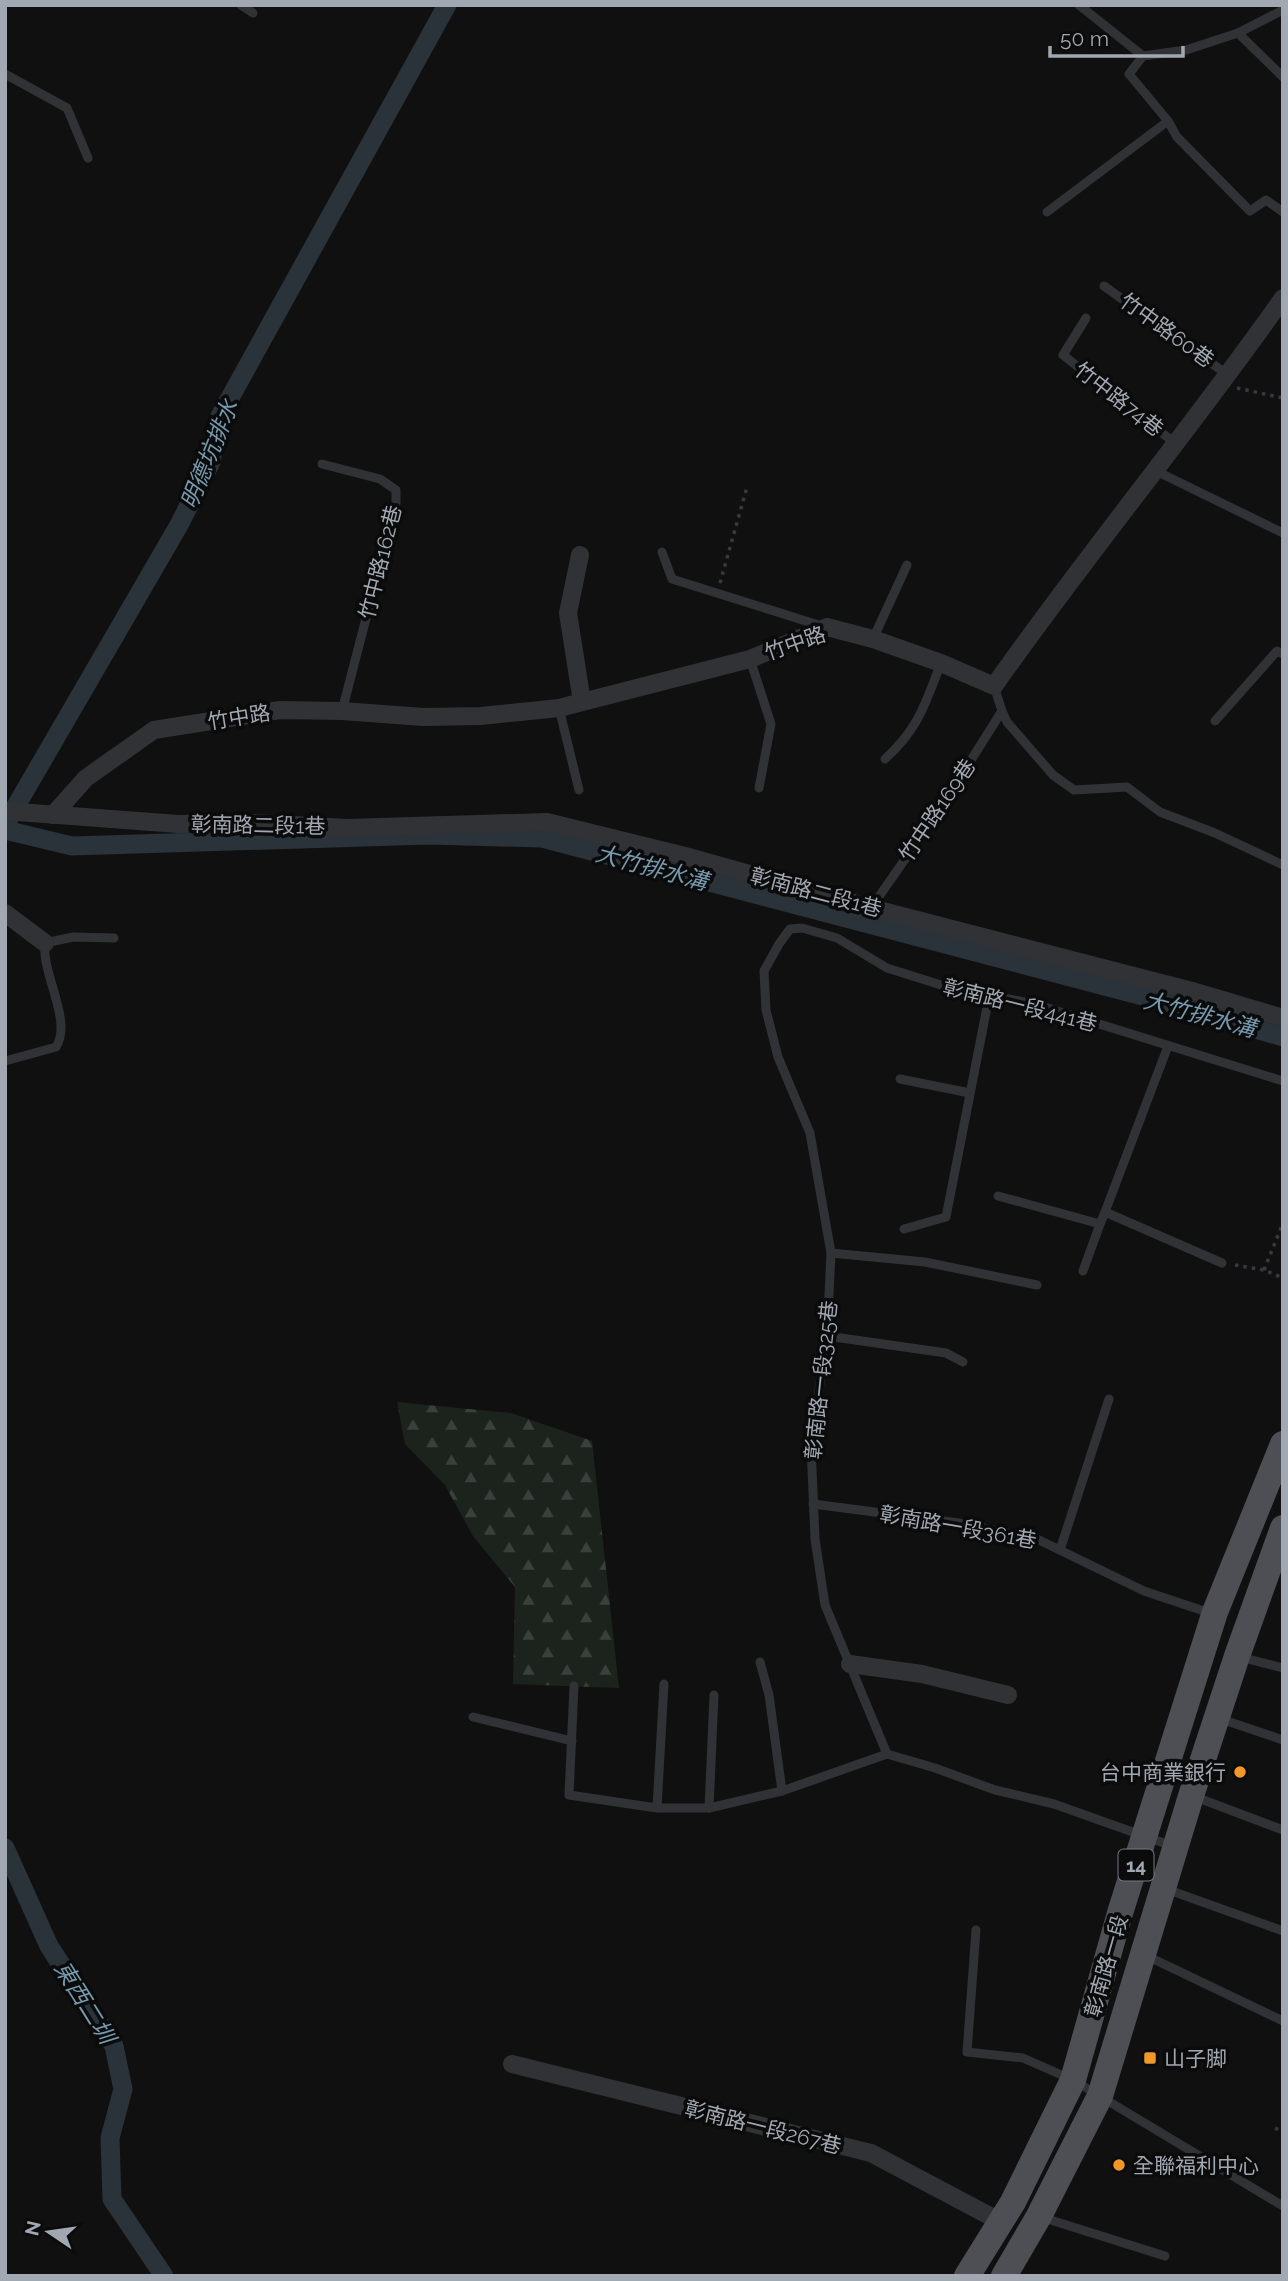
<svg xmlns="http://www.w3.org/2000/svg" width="1288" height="2281" font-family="Raleway,'Noto Sans TC',sans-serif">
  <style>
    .forest { fill: url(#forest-firs) }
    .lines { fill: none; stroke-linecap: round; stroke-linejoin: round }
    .canal { stroke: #293339; stroke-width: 19 }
    .path { stroke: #37393d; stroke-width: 3.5; stroke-dasharray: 3.5 5; stroke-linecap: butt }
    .lane { stroke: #313236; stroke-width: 9 }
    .street { stroke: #313236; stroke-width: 18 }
    .primary { stroke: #4d4f55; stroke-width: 26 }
    .poi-dot { fill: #f09828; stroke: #0b0b0c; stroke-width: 2.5 }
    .labels { text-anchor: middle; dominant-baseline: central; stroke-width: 7; stroke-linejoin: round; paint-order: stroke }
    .shield { fill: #0b0b0c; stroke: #747980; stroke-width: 2 }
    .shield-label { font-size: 19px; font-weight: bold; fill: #a1a8b2 }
    .street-label { font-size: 21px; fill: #a1a8b2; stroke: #0b0b0c }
    .poi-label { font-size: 21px; fill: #a1a8b2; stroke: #0b0b0c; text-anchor: start }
    .water-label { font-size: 23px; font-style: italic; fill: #779aae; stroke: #0b0b0c }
  </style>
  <defs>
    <pattern id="forest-firs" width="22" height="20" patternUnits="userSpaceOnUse" patternTransform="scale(1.75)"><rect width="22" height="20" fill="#1c231c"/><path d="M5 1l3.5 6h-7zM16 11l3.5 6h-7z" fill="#3a403b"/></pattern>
  </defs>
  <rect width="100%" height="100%" fill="#101011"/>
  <path class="forest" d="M397,1402L511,1413L592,1441L619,1688L513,1684L515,1587L473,1536L445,1485L405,1444Z"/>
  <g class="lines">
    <g class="canal">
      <path d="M5,825L179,525L211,462L220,416L447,5"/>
      <path d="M5,830L72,846L428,835L542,838L1135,994L1283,1037"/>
      <path d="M5,1848L49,1946L114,2046L123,2089L110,2138L112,2199L164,2276"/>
    </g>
    <g class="path">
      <path d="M1237,388L1283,398"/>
      <path d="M720,583L747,487"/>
      <path d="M1235,1265L1264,1270L1283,1278"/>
      <path d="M1264,1270L1283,1223"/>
      <path d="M1275,2128L1283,2132"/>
    </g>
    <g class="lane">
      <path d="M241,5L253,13"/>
      <path d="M1079,5L1143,56"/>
      <path d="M1238,33L1283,77"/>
      <path d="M1143,56L1129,74L1168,121L1177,137L1250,211L1266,200L1283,212"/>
      <path d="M1143,56L1186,50L1238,33L1283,10"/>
      <path d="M5,74L67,108L88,158"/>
      <path d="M1047,212L1168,121"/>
      <path d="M1104,286L1228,375"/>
      <path d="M1086,318L1063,355L1176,444"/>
      <path d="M322,464L380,479L396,490V503L342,711"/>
      <path d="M1156,471L1283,533"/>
      <path d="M662,552L672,579L825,627"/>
      <path d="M873,639L907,565"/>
      <path d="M750,659L771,724L759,788"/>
      <path d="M994,686L1002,711L1007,722L1053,775L1074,790L1127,787L1160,812L1215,833L1283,865"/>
      <path d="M559,708L579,790"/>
      <path d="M1215,721L1277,651L1283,654"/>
      <path d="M885,759C919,728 925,704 941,663"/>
      <path d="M871,908L942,806L1002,711"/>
      <path d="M1168,1046L1105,1212L1222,1263"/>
      <path d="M5,1061L56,1047C73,1021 41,973 45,943L73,937L114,938"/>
      <path d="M900,1079L970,1093"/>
      <path d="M998,1196L1100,1224L1105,1212"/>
      <path d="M904,1229L946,1217L989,997"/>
      <path d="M831,1253L925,1262L1037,1285"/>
      <path d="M1083,1271L1100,1224"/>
      <path d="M827,1336L946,1353L963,1362"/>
      <path d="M813,1504L959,1523L1037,1539L1144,1591L1213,1614"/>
      <path d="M1060,1550L1109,1399"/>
      <path d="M1240,1657L1283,1668"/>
      <path d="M760,1662L769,1695L782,1791"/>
      <path d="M574,1686L569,1795L657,1808H709L782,1791L887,1754"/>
      <path d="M473,1717L572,1741"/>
      <path d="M1218,1718L1283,1740"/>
      <path d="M1193,1796L1283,1830"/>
      <path d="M657,1808L664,1684"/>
      <path d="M709,1808L714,1695"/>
      <path d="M1172,1846L1054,1804L995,1790L935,1768L887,1754L825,1605L815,1539L811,1445L827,1336L831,1253L810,1133L778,1057L766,1010L764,971L779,944L790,929L802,928L837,938L887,968L941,985L1038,1005L1283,1081"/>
      <path d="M1166,1889L1283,1931"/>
      <path d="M976,1930L967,2052L1023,2058L1073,2080L1283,2206"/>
      <path d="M1145,1955L1283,2021"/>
      <path d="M1041,2217L1165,2256"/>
    </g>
    <g class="street">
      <path d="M580,555L568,613L582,702"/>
      <path d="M5,811L178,824L257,823L347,828L547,822L685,856L871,908L1192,991L1283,1018"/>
      <path d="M53,815L86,778L154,730L280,710L342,711L423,717L481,716L559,708L750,659L827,627L873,639L941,663L994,686C1087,554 1190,430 1283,298"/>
      <path d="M5,913L45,943"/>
      <path d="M850,1664L922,1674L1008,1695"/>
      <path d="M512,2064L871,2153L1001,2222"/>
    </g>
    <g class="primary">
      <path d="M967,2276L1013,2202L1073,2080L1120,1913L1215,1612L1283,1444"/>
      <path d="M1004,2276L1039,2216L1100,2096L1191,1796L1237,1656L1283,1528"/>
    </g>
  </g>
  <g class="poi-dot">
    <circle cx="1240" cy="1772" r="7"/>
    <rect x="1143" y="2051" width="14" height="14" rx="3.5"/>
    <circle cx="1119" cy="2165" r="7"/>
  </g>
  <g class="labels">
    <rect class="shield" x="1118.5" y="1849.5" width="35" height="31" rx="5"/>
    <g class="shield-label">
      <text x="1136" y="1865">14</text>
    </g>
    <g class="street-label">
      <text transform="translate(1167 330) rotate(36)">竹中路60巷</text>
      <text transform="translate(1119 399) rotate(38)">竹中路74巷</text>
      <text transform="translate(380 562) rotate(-76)">竹中路162巷</text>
      <text transform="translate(795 643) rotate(-19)">竹中路</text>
      <text transform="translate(239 717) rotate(-9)">竹中路</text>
      <text transform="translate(937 810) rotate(-56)">竹中路169巷</text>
      <text transform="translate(258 825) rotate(1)">彰南路二段1巷</text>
      <text transform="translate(816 892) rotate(15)">彰南路二段1巷</text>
      <text transform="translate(1020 1005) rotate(14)">彰南路一段441巷</text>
      <text transform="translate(821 1380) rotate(-84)">彰南路一段325巷</text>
      <text transform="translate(958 1527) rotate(10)">彰南路一段361巷</text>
      <text transform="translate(1106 1966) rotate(-74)">彰南路一段</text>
      <text transform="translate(763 2127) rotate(14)">彰南路一段267巷</text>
    </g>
    <g class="poi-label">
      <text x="1226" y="1772" text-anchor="end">台中商業銀行</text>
      <text x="1164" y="2058">山子脚</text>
      <text x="1133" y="2165">全聯福利中心</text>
    </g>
    <g class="water-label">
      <text transform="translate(209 454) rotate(-68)">明德坑排水</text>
      <text transform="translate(652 867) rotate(15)">大竹排水溝</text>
      <text transform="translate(1200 1014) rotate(15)">大竹排水溝</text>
      <text transform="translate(85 2002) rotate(58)">東西二圳</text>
    </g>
  </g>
  <rect width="1288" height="2281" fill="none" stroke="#a1a8b2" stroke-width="14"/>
  <g transform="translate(49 2232) rotate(283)" stroke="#0b0b0c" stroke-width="5" paint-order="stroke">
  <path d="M0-5L12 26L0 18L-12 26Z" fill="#a1a8b2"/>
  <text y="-10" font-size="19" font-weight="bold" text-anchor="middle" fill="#a1a8b2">N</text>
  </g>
  <path d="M1050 46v10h133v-10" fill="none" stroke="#a1a8b2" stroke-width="3.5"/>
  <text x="1060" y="46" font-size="21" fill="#a1a8b2" stroke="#0b0b0c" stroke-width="5" paint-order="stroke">50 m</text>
</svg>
